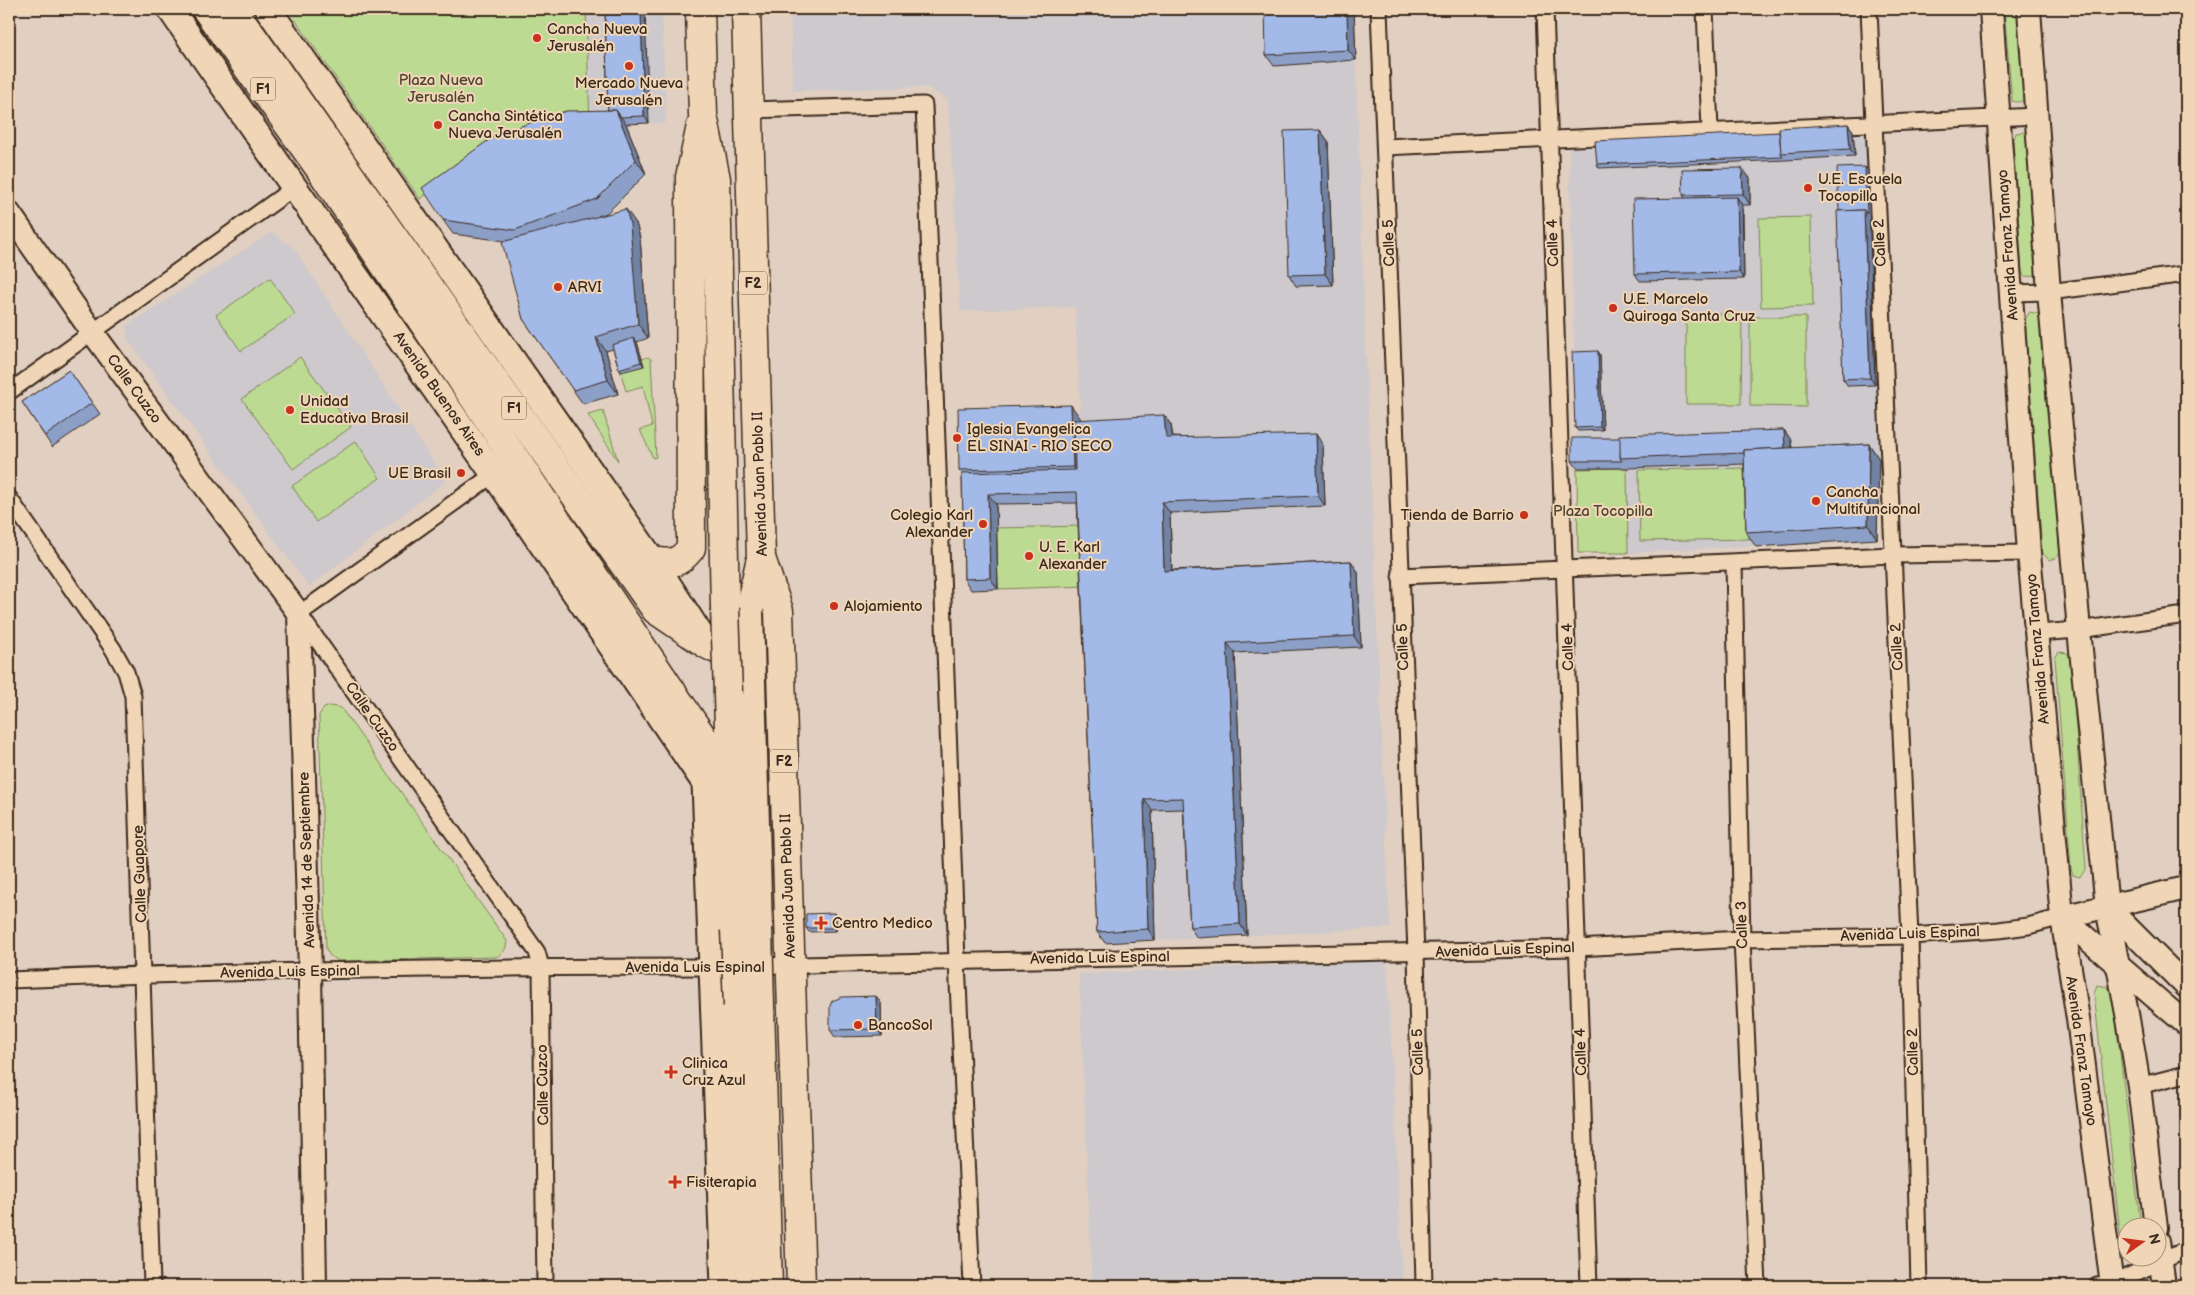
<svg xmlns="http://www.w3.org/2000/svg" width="2195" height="1295" font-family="'Balsamiq Sans',sans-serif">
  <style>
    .built { fill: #cec9cc }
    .green { fill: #bdda92; stroke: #7c8258 }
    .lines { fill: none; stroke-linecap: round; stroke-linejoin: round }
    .street-casing { stroke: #3b2a1e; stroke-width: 19 }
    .secondary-casing { stroke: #3b2a1e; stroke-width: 26 }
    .primary-casing { stroke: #3b2a1e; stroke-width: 29 }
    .highway-casing { stroke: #3b2a1e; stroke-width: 31 }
    .street { stroke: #f0d6b7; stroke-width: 15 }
    .secondary { stroke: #f0d6b7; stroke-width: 22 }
    .primary { stroke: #f0d6b7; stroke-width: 25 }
    .highway { stroke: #f0d6b7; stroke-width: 28 }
    .highway-bridge-casing { stroke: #3b2a1e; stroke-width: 31; stroke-linecap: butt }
    .highway-bridge { stroke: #f0d6b7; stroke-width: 28 }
    .wall { fill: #8c9fc7; stroke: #3b2a1e }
    .shaded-wall { fill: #7282a2; stroke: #3b2a1e }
    .building { fill: #a3b9e7; stroke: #3b2a1e }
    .poi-dot { fill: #c8321e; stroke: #f0d6b7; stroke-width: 2 }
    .labels { text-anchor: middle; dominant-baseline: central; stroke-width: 4; stroke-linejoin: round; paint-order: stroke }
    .shield { fill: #f0d6b7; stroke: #715e4c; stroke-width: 1 }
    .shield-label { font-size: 14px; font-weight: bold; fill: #3b2a1e }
    .poi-label { font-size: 15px; fill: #3b2a1e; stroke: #f0d6b7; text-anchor: start }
    .park-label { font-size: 15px; fill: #4e442f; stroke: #f0d6b7 }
    .street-label { font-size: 15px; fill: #3b2a1e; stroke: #f0d6b7 }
  </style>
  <rect width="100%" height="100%" fill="#e1d0c1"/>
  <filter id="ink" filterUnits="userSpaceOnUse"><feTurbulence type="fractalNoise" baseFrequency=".02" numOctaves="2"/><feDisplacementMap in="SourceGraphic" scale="10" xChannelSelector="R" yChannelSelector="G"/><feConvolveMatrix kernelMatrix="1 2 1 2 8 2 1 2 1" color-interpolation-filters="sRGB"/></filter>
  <g filter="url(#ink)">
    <g class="built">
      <path d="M586,9H662L666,123L590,125Z"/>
      <path d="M790,9H1354L1366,363L1390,928L1105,943L1088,586L971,590L969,484L1081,430L1075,307L960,311L948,100L926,87L793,91Z"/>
      <path d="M1861,131L1867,136L1879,459L1877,539L1628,553L1627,468H1577L1569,146Z"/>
      <path d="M272,232L294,248L446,481L309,587L128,340L126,326Z"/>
      <path d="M1387,960L1403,1286H1092L1079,974Z"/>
    </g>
    <g class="green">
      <path d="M298,9H586L590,125L427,194L420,199L294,18Z"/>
      <path d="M2004,9H2020L2027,97C2022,102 2019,103 2012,101Z"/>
      <path d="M2026,132L2030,136L2039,271C2035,276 2031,277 2024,276L2022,272L2013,141L2016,133Z"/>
      <path d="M1811,217L1813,306L1761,307L1759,218Z"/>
      <path d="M270,278L295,314L241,351L216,315Z"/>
      <path d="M2030,312L2039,314L2043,318L2060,554L2055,558L2049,560L2042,552L2025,319Z"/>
      <path d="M1686,314H1742L1741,404H1686Z"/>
      <path d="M1750,317H1806V407L1750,406Z"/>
      <path d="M300,357L351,427L293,469L242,399Z"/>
      <path d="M648,357L651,359L656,457L653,458L640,430L652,426L643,386L626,391L619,366Z"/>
      <path d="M603,411L618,461L588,415Z"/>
      <path d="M356,441L380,478L316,522L292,486Z"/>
      <path d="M1627,468L1628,553H1578L1577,469Z"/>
      <path d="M1747,468L1749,539L1640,541L1639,470Z"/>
      <path d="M1086,526L1088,586L998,589L996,528Z"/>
      <path d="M2059,652L2067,653L2071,658L2086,869L2080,877L2073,875L2071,869L2055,658Z"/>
      <path d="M330,706L341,708L507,941C506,950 504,953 496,957L339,961L330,956L326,949L319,715L324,708Z"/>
      <path d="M2097,985L2108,987L2113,996L2141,1227L2128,1228L2127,1256L2122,1253L2094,993Z"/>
    </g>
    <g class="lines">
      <defs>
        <g id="street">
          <path d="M1379,9L1416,953L1424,1286"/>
          <path d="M1545,9L1589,1286"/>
          <path d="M1705,9L1710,130"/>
          <path d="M1869,9L1910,936L1919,1286"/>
          <path d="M748,110L924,105L957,961L972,1286"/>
          <path d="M1385,147L2036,116"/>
          <path d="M2011,293L2049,292L2186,274"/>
          <path d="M9,392L295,187"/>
          <path d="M494,474L299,614L537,952L541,967L545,1286"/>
          <path d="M9,498L113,649L126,672L133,696L152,1286"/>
          <path d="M1734,563L1742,939L1758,1286"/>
          <path d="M1400,576L1893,555L2029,553"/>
          <path d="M2037,633L2079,630L2186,615"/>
          <path d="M753,966L1577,948L1742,939L1910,936L1999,930L2028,926L2062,917"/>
          <path d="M9,980C246,970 483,967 720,967"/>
          <path d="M2139,1086L2186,1074"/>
          <path d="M2097,1286L2111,1284L2186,1250"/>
        </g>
        <g id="secondary">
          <path d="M1991,9L2029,553L2062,917L2078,1019L2112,1286"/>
          <path d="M2029,9L2049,292L2079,630L2107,907L2128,1019L2139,1086L2156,1228"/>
          <path d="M9,213L93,333L299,614L310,971L315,1286"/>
          <path d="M2107,907L2186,986"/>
          <path d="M2062,917L2186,1024"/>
          <path d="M2062,917L2186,888"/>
          <path d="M2158,1241L2164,1286"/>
        </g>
        <g id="primary">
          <path d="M170,9L494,474L705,783L724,1286"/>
          <path d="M268,9L653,561L705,642"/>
        </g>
        <g id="highway">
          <path d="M206,9L320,169L730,778"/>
          <path d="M233,9L656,610L706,644L750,666"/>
          <path d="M700,9L703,115L716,179L725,608"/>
          <path d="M746,9L761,558L779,611L801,1286"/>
          <path d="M653,561C672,564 679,564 691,548L690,177L701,126"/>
          <path d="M728,694L735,930"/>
          <path d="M758,929L749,611L761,558"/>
          <path d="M760,1005L768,1286"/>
          <path d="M738,1006L748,1286"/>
        </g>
      </defs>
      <use href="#street" class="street-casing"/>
      <use href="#secondary" class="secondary-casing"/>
      <use href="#primary" class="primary-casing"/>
      <use href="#highway" class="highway-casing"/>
      <use href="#street" class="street"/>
      <use href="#secondary" class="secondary"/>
      <use href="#primary" class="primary"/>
      <use href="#highway" class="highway"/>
      <defs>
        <g id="highway-bridge">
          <path d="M725,608L728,694"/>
          <path d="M758,929L760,1005"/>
          <path d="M735,930L738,1006"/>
        </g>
      </defs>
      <use href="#highway-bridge" class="highway-bridge-casing"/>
      <use href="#highway-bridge" class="highway-bridge"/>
    </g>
    <g class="wall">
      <path d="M605,9L649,123L626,124L646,174L607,213L598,216L636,223L640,238L648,338L637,342L644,366L621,372L619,369L613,349L606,351L618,394L583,404L523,319L505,241L453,234L443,220L608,110Z"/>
      <path d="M1354,9L1356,60L1274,66L1266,55Z"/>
      <path d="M1848,124L1853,131L1855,156L1786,160L1599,168L1597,164L1779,132Z"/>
      <path d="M1320,130L1328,141L1333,285L1296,286L1289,275Z"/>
      <path d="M1865,167L1868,170L1875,385L1848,386L1843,379L1839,211Z"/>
      <path d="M1750,178V205H1743L1744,279L1640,281L1635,274L1685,198L1683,195Z"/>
      <path d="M1598,351L1600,355L1603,430L1578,431L1575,428Z"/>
      <path d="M69,370L100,414L52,447L22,402Z"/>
      <path d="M1164,415L1171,425L1173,437L1323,445L1325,506L1170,513L1172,570L1351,561L1358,572L1361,647L1235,653L1247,935L1197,938L1190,927L1183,809L1152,810L1155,940L1105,943L1097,932L1077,503L996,504L998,589L971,590L964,579L962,473L959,470Z"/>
      <path d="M1784,430L1791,440L1792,448L1869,444L1879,459L1877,539L1756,547L1746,532L1744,464L1627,468H1577L1572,461L1620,438Z"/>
      <path d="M836,917V931L809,932L806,928Z"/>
      <path d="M881,1003L882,1036L835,1037L830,1030Z"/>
    </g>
    <g class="shaded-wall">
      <path d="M641,9H645L649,123L644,116Z"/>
      <path d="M1347,9H1354L1356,60L1348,50Z"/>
      <path d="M616,110L626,124L646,174L636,160Z"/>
      <path d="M1848,124L1853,131L1855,156L1850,149Z"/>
      <path d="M1320,130L1328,141L1333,285L1325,274Z"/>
      <path d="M1865,167L1868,170L1875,385L1870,378L1864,210Z"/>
      <path d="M1742,168L1750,178V205L1743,194Z"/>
      <path d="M1737,197L1742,205L1744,279L1739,272Z"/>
      <path d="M626,209L636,223L640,238L648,338L638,324Z"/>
      <path d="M596,337L606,351L618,394L608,380Z"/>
      <path d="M634,338L637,342L644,366L641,362Z"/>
      <path d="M1598,351L1600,355L1603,430L1600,427Z"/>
      <path d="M1071,405L1081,419L1083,481L1073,467Z"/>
      <path d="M1164,415L1171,425L1174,448L1166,438Z"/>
      <path d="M1784,430L1791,440L1792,462L1785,452Z"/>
      <path d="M1316,434L1323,445L1325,506L1318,496Z"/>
      <path d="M1869,444L1879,459L1877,539L1868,525Z"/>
      <path d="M988,494L996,504L998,589L990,578Z"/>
      <path d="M1162,502L1170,513L1172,582L1164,571Z"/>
      <path d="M1351,561L1358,572L1361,647L1354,636Z"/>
      <path d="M1227,643L1235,653L1247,935L1240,924Z"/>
      <path d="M1144,799L1152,810L1155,940L1148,929Z"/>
      <path d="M834,913L836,917V931L834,928Z"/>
      <path d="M876,996L881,1003L882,1036L877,1029Z"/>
    </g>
    <g class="building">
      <path d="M605,9H641L644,116L621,117L616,110H608Z"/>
      <path d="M1265,9H1347L1348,50L1266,55Z"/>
      <path d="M616,110L636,160L597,199L515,230L443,220L422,188L497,134L566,111Z"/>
      <path d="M1848,124L1850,149L1781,153L1779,128Z"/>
      <path d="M1320,130L1325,274L1289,275L1284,131Z"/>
      <path d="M1779,132L1781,153L1783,157L1597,164L1595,141Z"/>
      <path d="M1865,167L1867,214L1864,210L1839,211L1837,168Z"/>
      <path d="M1742,168L1743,194L1683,195L1682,169Z"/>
      <path d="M1737,197L1739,272L1635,274L1633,199Z"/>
      <path d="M626,209L630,224L638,324L596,337L608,380L573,390L523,319L502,242Z"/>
      <path d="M1864,210L1870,378L1843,379L1837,211Z"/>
      <path d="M634,338L641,362L619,369L612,345Z"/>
      <path d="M1598,351L1600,427L1575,428L1572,352Z"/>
      <path d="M69,370L92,403L45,436L22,402Z"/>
      <path d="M1071,405L1073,467L959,470L958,408Z"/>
      <path d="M1164,415L1166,438L1316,434L1318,496L1162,502L1164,571L1351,561L1354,636L1227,643L1240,924L1190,927L1183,798L1144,799L1148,929L1097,932L1077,492L988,494L990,578L964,579L962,473L1075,470L1074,420Z"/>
      <path d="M1784,430L1785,448L1744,450V453L1620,458L1619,435Z"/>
      <path d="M1572,438H1620V458L1622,461H1572Z"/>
      <path d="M1869,444L1868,525L1746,532L1744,450Z"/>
      <path d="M834,913V928H806V914Z"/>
      <path d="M876,996L877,1029L830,1030V1006L832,1001L842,997Z"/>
    </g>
  </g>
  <g class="poi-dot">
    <circle cx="537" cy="38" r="5"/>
    <circle cx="629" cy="66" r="5"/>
    <circle cx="438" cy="125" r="5"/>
    <circle cx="1808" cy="188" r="5"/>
    <circle cx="558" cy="287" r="5"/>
    <circle cx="1613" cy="308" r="5"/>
    <circle cx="290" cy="410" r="5"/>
    <circle cx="957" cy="438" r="5"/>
    <circle cx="461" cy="473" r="5"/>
    <circle cx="1816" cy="501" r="5"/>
    <circle cx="1524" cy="515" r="5"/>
    <circle cx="983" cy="524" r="5"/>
    <circle cx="1029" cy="556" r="5"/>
    <circle cx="834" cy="606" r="5"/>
    <path d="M818.5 915.5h5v5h5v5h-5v5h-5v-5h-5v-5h5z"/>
    <circle cx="858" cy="1025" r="5"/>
    <path d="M668.5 1064.5h5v5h5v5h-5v5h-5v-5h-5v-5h5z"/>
    <path d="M672.5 1174.5h5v5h5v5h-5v5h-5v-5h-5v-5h5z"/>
  </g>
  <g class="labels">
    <g class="shield">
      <rect x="250.5" y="77.5" width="25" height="23" rx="4"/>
      <rect x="739" y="271.5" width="28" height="23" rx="4"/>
      <rect x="501.5" y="396.5" width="25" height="23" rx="4"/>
      <rect x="770" y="749.5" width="28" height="23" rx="4"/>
    </g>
    <g class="shield-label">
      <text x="263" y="89">F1</text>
      <text x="753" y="283">F2</text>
      <text x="514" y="408">F1</text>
      <text x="784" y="761">F2</text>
    </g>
    <g class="poi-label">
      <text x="547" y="29">Cancha Nueva<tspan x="547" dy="17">Jerusalén</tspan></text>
      <text x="629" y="83" text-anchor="middle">Mercado Nueva<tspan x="629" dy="17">Jerusalén</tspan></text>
      <text x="448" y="116">Cancha Sintética<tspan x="448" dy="17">Nueva Jerusalén</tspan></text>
      <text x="1818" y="179">U.E. Escuela<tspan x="1818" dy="17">Tocopilla</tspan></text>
      <text x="568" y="287">ARVI</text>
      <text x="1623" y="299">U.E. Marcelo<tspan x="1623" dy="17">Quiroga Santa Cruz</tspan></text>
      <text x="300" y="401">Unidad<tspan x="300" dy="17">Educativa Brasil</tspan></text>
      <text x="967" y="429">Iglesia Evangelica<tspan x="967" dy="17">EL SINAI - RIO SECO</tspan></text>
      <text x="451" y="473" text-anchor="end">UE Brasil</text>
      <text x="1826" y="492">Cancha<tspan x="1826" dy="17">Multifuncional</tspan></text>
      <text x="973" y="515" text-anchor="end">Colegio Karl<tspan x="973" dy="17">Alexander</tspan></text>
      <text x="1514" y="515" text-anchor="end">Tienda de Barrio</text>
      <text x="1039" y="547">U. E. Karl<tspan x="1039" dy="17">Alexander</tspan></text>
      <text x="844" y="606">Alojamiento</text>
      <text x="832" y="923">Centro Medico</text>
      <text x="868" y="1025">BancoSol</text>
      <text x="682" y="1063">Clinica<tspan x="682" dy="17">Cruz Azul</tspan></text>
      <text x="686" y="1182">Fisiterapia</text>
    </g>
    <g class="park-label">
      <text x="441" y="80">Plaza Nueva<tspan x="441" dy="17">Jerusalén</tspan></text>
      <text x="1603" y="511">Plaza Tocopilla</text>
    </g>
    <g class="street-label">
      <text transform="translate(1389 243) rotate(-92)">Calle 5</text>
      <text transform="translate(1553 243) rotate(-92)">Calle 4</text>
      <text transform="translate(1880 243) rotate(-93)">Calle 2</text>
      <text transform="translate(2008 245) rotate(-94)">Avenida Franz Tamayo</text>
      <text transform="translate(134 389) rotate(54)">Calle Cuzco</text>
      <text transform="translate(439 394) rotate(55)">Avenida Buenos Aires</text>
      <text transform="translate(760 484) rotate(-92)">Avenida Juan Pablo II</text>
      <text transform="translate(1403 647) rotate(-92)">Calle 5</text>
      <text transform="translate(1568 647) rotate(-92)">Calle 4</text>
      <text transform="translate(1897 647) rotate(-93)">Calle 2</text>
      <text transform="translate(2038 649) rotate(-95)">Avenida Franz Tamayo</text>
      <text transform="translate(372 717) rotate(55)">Calle Cuzco</text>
      <text transform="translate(307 860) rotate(-92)">Avenida 14 de Septiembre</text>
      <text transform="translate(140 874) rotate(-92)">Calle Guapore</text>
      <text transform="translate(788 886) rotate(-92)">Avenida Juan Pablo II</text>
      <text transform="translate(1742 925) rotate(-92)">Calle 3</text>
      <text transform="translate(1910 934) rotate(-2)">Avenida Luis Espinal</text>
      <text transform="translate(1505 950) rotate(-2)">Avenida Luis Espinal</text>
      <text transform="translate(1100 958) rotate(-1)">Avenida Luis Espinal</text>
      <text x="695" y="967">Avenida Luis Espinal</text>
      <text transform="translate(290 972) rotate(-1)">Avenida Luis Espinal</text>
      <text transform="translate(2081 1051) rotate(82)">Avenida Franz Tamayo</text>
      <text transform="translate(1418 1052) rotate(-91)">Calle 5</text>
      <text transform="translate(1581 1052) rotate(-92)">Calle 4</text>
      <text transform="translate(1913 1052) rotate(-91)">Calle 2</text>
      <text transform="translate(543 1085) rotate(-91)">Calle Cuzco</text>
    </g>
  </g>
  <rect width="2195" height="1295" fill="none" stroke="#f0d6b7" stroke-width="30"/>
  <rect x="15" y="15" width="2165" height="1265" fill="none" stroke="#3b2a1e" stroke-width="2" filter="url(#ink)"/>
  <g transform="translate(2142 1242) rotate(76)"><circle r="24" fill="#f0d6b7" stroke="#a8917a"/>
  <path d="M0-4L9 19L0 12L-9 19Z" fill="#c8321e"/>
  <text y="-8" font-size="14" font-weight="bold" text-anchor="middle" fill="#3b2a1e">N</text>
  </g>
</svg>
